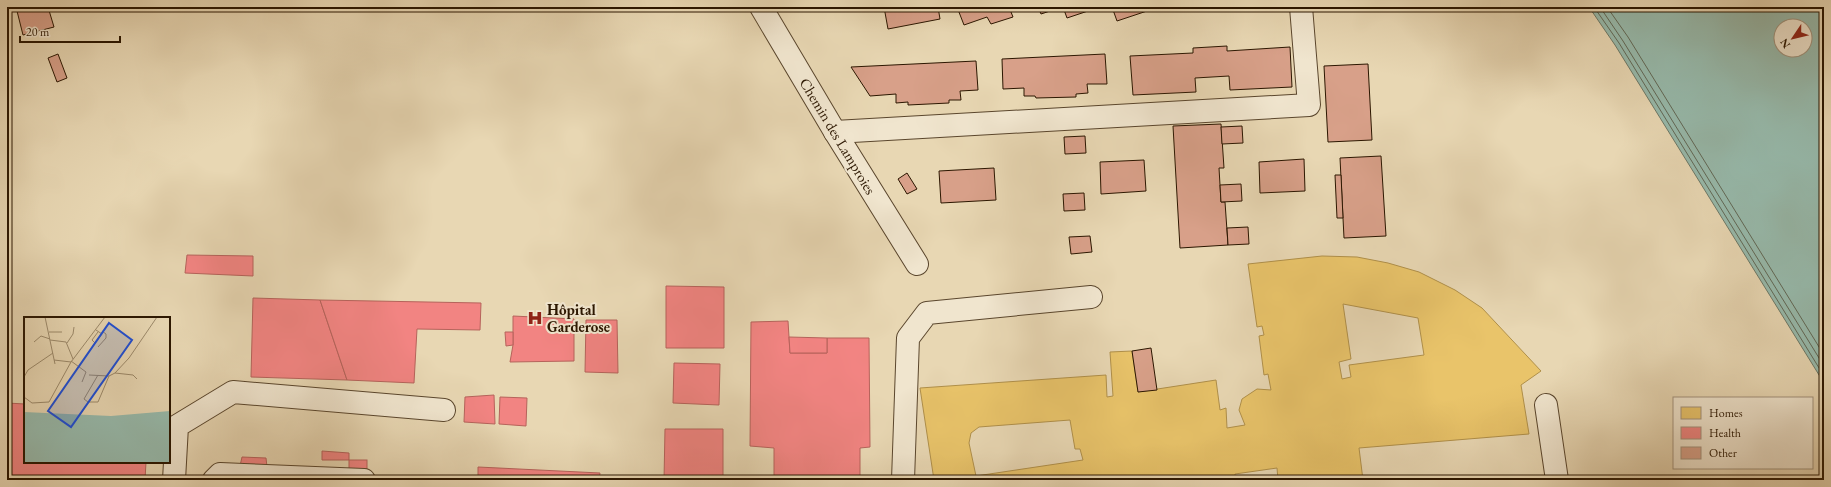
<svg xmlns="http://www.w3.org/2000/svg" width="1831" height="487" font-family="'EB Garamond',serif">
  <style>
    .water { fill: #97baac; stroke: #6c7867; fill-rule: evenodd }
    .homes { fill: #e9c46a; stroke: #b0904a; fill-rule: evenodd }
    .health { fill: #f28482; stroke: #b6635b }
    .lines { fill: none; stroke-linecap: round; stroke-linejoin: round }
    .shore { stroke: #616856; stroke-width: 1 }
    .building { fill: #d8a089; stroke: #2b1600 }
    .minor-casing { stroke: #5a462d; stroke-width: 24 }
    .minor { stroke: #f0e5ce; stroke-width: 22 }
    .labels { text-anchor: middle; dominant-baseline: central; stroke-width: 4; stroke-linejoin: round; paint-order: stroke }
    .street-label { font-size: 15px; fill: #2b1600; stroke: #f0e5ce }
    .poi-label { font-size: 15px; font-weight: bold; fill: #2b1600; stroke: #f0e5ce; text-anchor: start }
    .inset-road { fill: none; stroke: #9c8a6b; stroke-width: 1 }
    .view { fill: #1d4ed8; fill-opacity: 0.15; stroke: #1d4ed8; stroke-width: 2 }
    .inset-edge { fill: none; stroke: #2b1600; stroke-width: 2 }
  </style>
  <rect width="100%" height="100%" fill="#e8d7b3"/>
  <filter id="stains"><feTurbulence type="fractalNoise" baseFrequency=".005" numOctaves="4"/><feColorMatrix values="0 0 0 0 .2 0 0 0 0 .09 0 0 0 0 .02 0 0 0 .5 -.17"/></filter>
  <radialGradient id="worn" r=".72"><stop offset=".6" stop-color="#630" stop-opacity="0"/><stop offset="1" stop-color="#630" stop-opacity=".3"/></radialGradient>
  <path class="water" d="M1589,7H1824V383L1615,45ZM1781,26H1805V50H1781Z"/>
  <path class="homes" d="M1322,256L1357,257L1388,263L1419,272L1455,290L1482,308L1541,371L1521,385L1529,434L1359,448L1363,480H1278L1277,468L1235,474V480H934L920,388L1106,375L1107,397L1113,396L1110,352L1132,351L1138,392L1216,380L1220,410L1226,408L1227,428L1245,425L1239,410L1242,399L1257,389L1271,390L1268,374L1264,375L1259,336L1264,335L1262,326L1257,327L1248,264ZM1343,304L1418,318L1424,355L1349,365L1351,377L1342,379L1339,362L1351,359ZM1070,420L1075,449H1080L1083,460L976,476L969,443L971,433L979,427Z"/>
  <g class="health">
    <path d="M187,255L253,256V276L185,273Z"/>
    <path d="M666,286L724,287V348H666Z"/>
    <path d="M253,298L320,300L347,380L251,377Z"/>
    <path d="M320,300L481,303L480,330L417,329L414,383L347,380Z"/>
    <path d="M513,316L574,319V361L510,362L513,345Z"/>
    <path d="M586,320H617L618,373L585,372Z"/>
    <path d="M788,321L790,353H827V338H869L870,447L860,448V480H774V448L750,446L751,322Z"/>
    <path d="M505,332H513V345L506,346Z"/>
    <path d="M789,337L827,338V353H790Z"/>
    <path d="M674,363L720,364L719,405L673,403Z"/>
    <path d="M494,395L495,424L464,422L465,397Z"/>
    <path d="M500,397L527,398L526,426L499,424Z"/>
    <path d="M7,403L25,404V462H146L145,480H7Z"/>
    <path d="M665,429H723V480H664Z"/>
    <path d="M322,451L349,453V460H322Z"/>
    <path d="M242,457L266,458L267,467L240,466Z"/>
    <rect x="349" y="460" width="18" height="9"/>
    <path d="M478,467L600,473L599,480H478Z"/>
  </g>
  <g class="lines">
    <g class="shore">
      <path d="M1594,7L1619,43L1824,376"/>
      <path d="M1600,7L1623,41L1824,366"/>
      <path d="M1607,7L1628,37L1824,355"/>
    </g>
  </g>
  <g class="building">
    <path d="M16,7H48L54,27L23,35Z"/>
    <path d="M884,7H938L940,19L888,29Z"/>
    <path d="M957,7H1009L1013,17L991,24L987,17L964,25Z"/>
    <path d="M1038,7H1062L1041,14Z"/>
    <path d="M1063,7H1093L1094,9L1067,18Z"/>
    <path d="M1112,7H1159L1117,21Z"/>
    <path d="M1227,46V51L1290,47L1292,87L1230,90L1229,76L1195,78L1196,92L1133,95L1130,56L1193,53V48Z"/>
    <path d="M58,54L67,78L57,82L48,58Z"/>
    <path d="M1105,54L1107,84H1087L1088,93L1076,94V97L1036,98L1035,96H1024V88L1003,89L1002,59Z"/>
    <path d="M976,61L978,90L960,91L961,100H949V103L908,105V102L896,103V94L870,96L851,67Z"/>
    <path d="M1368,64L1372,140L1328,142L1324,66Z"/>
    <path d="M1221,124L1224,168H1219L1221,202H1225L1228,245L1180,248L1173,126Z"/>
    <path d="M1242,126L1243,143L1222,144L1221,127Z"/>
    <path d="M1085,136L1086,153L1065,154L1064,137Z"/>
    <path d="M1381,156L1386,236L1344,238L1340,158Z"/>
    <path d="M1304,159L1305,191L1260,193L1259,162Z"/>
    <path d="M1144,160L1146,191L1101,194L1100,162Z"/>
    <path d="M994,168L996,200L941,203L939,171Z"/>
    <path d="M907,173L917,189L907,194L898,179Z"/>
    <path d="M1335,175H1341L1343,218H1337Z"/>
    <path d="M1241,184L1242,201L1221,202L1220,185Z"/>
    <path d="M1084,193L1085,210L1064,211L1063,194Z"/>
    <path d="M1248,227L1249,244L1228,245L1227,228Z"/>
    <path d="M1090,236L1092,252L1071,254L1069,237Z"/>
    <path d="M1151,348L1157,390L1138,392L1132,351Z"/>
  </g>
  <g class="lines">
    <defs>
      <g id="minor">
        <path d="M761,7L835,132L917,264"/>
        <path d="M835,132L1309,105L1301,7"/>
        <path d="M1546,405L1557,480"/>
        <path d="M174,480L177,426L233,392L444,410"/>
        <path d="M214,480L220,474L364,480"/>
        <path d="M903,480L908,338L927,313L1091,297"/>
      </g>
    </defs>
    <use href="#minor" class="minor-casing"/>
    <use href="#minor" class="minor"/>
  </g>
  <defs>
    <symbol id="hospital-bare" viewBox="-9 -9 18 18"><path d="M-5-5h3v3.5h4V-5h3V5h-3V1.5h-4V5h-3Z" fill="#8f2418" stroke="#f0e5ce" stroke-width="2.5" paint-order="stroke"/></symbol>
  </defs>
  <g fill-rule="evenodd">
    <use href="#hospital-bare" x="524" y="307" width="22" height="22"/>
  </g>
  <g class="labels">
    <g class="street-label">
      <text transform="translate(838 136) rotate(59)">Chemin des Lamproies</text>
    </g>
    <g class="poi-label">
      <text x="547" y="309">Hôpital<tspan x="547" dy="17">Garderose</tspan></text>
    </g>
  </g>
  <g transform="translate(24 317)">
    <rect width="146" height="146" fill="#e8d7b3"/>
    <path d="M146,94V146H0V95L87,99Z" fill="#97baac"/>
    <path class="inset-road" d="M21,0L31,47M72,13L78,17L71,26L68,23L74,15M25,15H38M26,23L42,25L49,42M10,25L17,19L26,22M43,26L49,17L50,10M74,30L82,21V17L78,14M30,43L47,45M47,44L62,55L58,65M65,58L85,59L91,56M74,58L60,82L64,85H74L85,59M0,60L4,53L29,36M113,62L109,58L91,56L105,41L133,0M0,80L8,86L25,85L47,45L81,0"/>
    <path class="view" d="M85,6L108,23L47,110L24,94Z"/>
    <rect width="146" height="146" class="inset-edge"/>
  </g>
  <rect width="1831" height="487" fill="none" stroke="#e8d7b3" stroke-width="24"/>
  <rect x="8" y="8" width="1815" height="471" fill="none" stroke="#2b1600" stroke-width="2"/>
  <rect x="12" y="12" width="1807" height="463" fill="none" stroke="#2b1600"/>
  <rect x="1673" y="397" width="140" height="72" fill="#f0e5ce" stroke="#a1927c"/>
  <rect x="1681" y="407" width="20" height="12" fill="#e9c46a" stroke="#a1927c"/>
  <text x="1709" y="417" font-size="12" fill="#2b1600">Homes</text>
  <rect x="1681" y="427" width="20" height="12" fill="#f28482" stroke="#a1927c"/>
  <text x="1709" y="437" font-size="12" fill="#2b1600">Health</text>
  <rect x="1681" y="447" width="20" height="12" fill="#d8a089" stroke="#a1927c"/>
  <text x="1709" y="457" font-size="12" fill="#2b1600">Other</text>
  <g transform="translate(1793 38) rotate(235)"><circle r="19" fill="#f0e5ce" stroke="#a1927c"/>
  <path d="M0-3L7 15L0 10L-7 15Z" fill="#8f2418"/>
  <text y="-6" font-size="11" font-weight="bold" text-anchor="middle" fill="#2b1600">N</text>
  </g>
  <path d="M20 36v6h100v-6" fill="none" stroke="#2b1600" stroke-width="2"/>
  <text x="26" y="36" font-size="12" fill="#2b1600" stroke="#f0e5ce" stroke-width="3" paint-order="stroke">20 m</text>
  <rect width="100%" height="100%" filter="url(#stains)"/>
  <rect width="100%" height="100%" fill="url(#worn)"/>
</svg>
